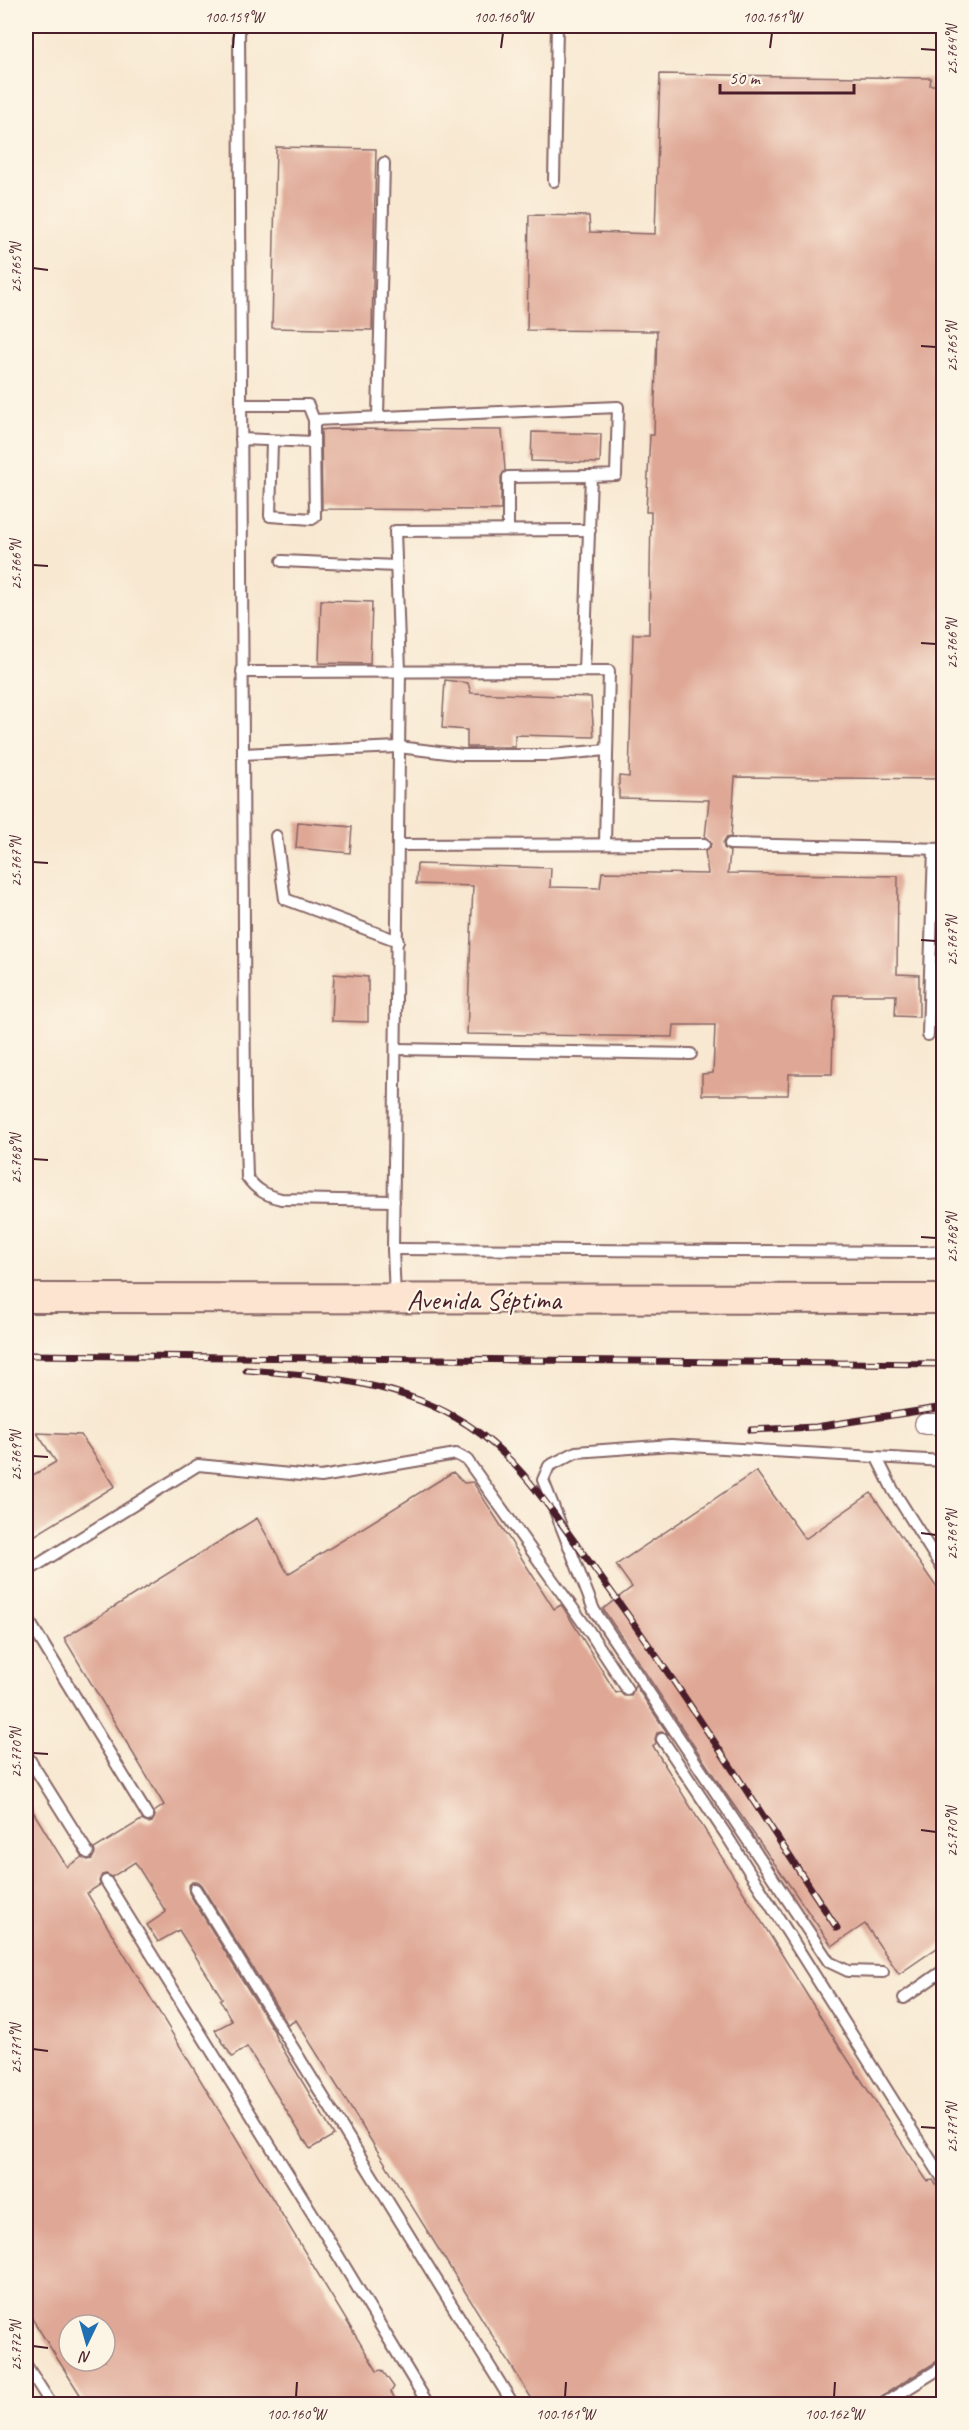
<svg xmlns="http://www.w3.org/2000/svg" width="969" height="2430" font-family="Caveat,sans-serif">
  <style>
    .building { fill: #dfa795; fill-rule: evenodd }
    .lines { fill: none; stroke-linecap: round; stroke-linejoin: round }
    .lane-casing { stroke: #876565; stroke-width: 14 }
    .street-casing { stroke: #876565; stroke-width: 22 }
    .secondary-casing { stroke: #876565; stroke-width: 32 }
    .lane { stroke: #fff; stroke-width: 10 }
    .street { stroke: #fff; stroke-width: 20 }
    .secondary { stroke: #fde4d0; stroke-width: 28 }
    .rail-casing { stroke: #4a1f2b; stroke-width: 7 }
    .rail { stroke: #fcf5e5; stroke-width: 4.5; stroke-dasharray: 14; stroke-linecap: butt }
    .ticks { fill: none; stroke: #4a1f2b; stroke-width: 2 }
    .labels { text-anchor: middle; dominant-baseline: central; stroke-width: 4.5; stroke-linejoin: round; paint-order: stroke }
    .street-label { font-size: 28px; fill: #4a1f2b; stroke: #fcf5e5 }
    .neatline { fill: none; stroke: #4a1f2b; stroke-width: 2 }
    .ticks-label { font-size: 15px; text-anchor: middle; fill: #4a1f2b }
  </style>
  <rect width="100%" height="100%" fill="#fcf5e5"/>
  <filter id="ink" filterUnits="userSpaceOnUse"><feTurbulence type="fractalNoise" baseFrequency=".0167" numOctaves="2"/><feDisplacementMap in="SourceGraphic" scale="12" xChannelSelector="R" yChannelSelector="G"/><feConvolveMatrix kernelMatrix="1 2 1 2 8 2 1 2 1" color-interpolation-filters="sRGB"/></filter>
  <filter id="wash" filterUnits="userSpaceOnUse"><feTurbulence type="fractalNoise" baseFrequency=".008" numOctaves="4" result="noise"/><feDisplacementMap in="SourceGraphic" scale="24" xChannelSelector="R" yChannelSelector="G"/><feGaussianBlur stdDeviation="1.35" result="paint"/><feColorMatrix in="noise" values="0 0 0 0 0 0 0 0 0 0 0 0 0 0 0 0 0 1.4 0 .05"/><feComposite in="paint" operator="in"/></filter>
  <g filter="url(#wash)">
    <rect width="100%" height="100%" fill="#f8e8d1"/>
    <g id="blocks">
      <g class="building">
        <path d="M660,74L931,78L930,85H944V779L735,777L731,837L726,838L723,843L724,848L730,852L728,873L898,876L897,974L919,975V1017L895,1016L896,995H834L832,1074H789L788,1095H702V1074L713,1073L715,1025H674L673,1037L467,1034L473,886L416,884L417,864L551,868L550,887L600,888L602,872L708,874L705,851L710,848L711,843L705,837L709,800L619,798V776L629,777L633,634H649L651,512H646L650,435H654L657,331L527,330L529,215L589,216L590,232L655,234Z"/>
        <path d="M276,147L376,149L372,330L272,328Z"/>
        <path d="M329,429L502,430L505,470L501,477V510L322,509L321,430Z"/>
        <path d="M532,432L601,434L600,463L531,461Z"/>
        <path d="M321,600L372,602L370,664L319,663Z"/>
        <path d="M445,680L468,683L471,693L591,697L594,737L515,735V747H467V730L442,728Z"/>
        <path d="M298,822L352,827L350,853L296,848Z"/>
        <path d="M334,974L368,977V1022L332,1021Z"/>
        <path d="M37,1433L81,1435L115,1486L26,1541V1479L56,1462Z"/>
        <path d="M756,1471L805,1539L871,1493L944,1598V1943L899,1974L865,1924L832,1946L726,1794L603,1609L632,1587L616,1565Z"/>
        <path d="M453,1472L464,1483L473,1482L554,1609L561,1605L563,1607L616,1693L620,1692L624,1696H631L635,1685L668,1734L662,1732L657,1733L655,1739L656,1743L653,1746L828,2029L927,2181L933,2180L944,2197V2357L869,2404H535L296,2020L288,2025L201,1885L198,1882H192L188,1886L189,1893L275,2033L274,2034L334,2135L310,2149L247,2047L232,2057L215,2030L232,2021L220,2000L222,1998L179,1930L158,1942L147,1925L166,1912L135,1862L112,1877L106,1874L102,1875L99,1881L100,1885L87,1893L377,2371L382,2370L394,2387L391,2392L398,2404H86L26,2309V1800L67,1867L82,1857L88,1860L92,1859L95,1853L94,1849L141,1820L148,1823L152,1822L155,1816L154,1812L164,1805L64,1638L257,1518L288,1574ZM69,2325H105V2361H69Z"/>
      </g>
    </g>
  </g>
  <g filter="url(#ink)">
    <use href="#blocks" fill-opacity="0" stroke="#876565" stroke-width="1.5"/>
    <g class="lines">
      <defs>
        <g id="lane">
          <path d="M239,26L245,1108L247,1177C256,1190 266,1195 281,1199L394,1201"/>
          <path d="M554,181L557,26"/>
          <path d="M241,405H308L314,420V442L241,439"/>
          <path d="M378,417L384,163"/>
          <path d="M314,420L618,407L616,475L591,476L584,671"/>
          <path d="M272,441L270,516L312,519L315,517L314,442"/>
          <path d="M508,530V477L591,476"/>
          <path d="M282,561L396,566"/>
          <path d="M242,672L609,671L605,843"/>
          <path d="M243,754L399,747L463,755H550L607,750"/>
          <path d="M276,836L285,899L398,941"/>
          <path d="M730,844L944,849"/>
          <path d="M399,845L704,844"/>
          <path d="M928,1035L934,849"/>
          <path d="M396,1049L691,1054"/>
          <path d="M393,1249L925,1252L944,1251"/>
          <path d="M395,1298L393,1249L400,671L395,531L590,530"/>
          <path d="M877,1458L893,1490L944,1571"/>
          <path d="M26,1572L198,1465L321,1477L456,1454L467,1460L589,1631L627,1689"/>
          <path d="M26,1616L148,1816"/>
          <path d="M26,1640L36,1633"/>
          <path d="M662,1739L727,1836L944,2181"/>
          <path d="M26,1754L88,1853"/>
          <path d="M106,1881L319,2224L428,2404"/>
          <path d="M195,1889L513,2404"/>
          <path d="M883,1972L848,1971L829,1962L594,1610L543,1480L549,1466L576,1452L671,1445L944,1461"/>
          <path d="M904,1998L944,1970"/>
          <path d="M26,2365L51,2404"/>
          <path d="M883,2404L944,2366"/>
        </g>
        <path id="street" d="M925,1424H944"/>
        <path id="secondary" d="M26,1298L944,1299"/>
      </defs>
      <use href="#lane" class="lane-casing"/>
      <use href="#street" class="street-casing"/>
      <use href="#secondary" class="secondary-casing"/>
      <use href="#lane" class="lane"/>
      <use href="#street" class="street"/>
      <use href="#secondary" class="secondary"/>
      <defs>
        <g id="rail">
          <path d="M26,1355L944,1364"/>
          <path d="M246,1370C323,1376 402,1382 468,1425C520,1459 551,1511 588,1560C676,1679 755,1805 837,1928"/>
          <path d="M751,1430L816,1427L944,1407"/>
        </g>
      </defs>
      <use href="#rail" class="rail-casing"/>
      <use href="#rail" class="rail"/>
    </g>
  </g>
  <path class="ticks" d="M233,48L234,33M501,48L503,33M770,48L772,33M921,49L936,50M33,268L48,270M921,346L936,347M33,565L48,566M921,643L936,644M33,862L48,863M921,940L936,941M33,1159L48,1160M921,1237L936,1238M33,1456L48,1457M921,1533L936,1535M33,1753L48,1754M921,1830L936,1832M33,2049L48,2051M921,2127L936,2128M33,2346L48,2348M296,2397L297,2382M565,2397L566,2382M834,2397L835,2382"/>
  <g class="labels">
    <g class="street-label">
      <text x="484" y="1299">Avenida Séptima</text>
    </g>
  </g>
  <rect width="969" height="2430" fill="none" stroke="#fcf5e5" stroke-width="66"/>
  <g transform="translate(87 2343) rotate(185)"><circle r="28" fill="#fcf5e5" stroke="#b59f9b" stroke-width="1.5"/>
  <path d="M0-4.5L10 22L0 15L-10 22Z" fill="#1f6fb2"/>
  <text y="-9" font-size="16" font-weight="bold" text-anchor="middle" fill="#4a1f2b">N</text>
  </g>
  <path d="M720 84v9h134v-9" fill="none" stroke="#4a1f2b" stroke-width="3"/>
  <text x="729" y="84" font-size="18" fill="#4a1f2b" stroke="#fcf5e5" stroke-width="4.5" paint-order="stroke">50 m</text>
  <rect x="33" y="33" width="903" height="2364" class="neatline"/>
  <g class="ticks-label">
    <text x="234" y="22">100.159°W</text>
    <text x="503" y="22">100.160°W</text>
    <text x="772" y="22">100.161°W</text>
    <text transform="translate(952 50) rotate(-90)" y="5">25.764°N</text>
    <text transform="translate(16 268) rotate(-90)" y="5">25.765°N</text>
    <text transform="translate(952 347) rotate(-90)" y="5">25.765°N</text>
    <text transform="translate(16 565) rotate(-90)" y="5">25.766°N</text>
    <text transform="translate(952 644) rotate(-90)" y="5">25.766°N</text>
    <text transform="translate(16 862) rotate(-90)" y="5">25.767°N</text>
    <text transform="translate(952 941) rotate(-90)" y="5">25.767°N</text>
    <text transform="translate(16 1159) rotate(-90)" y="5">25.768°N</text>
    <text transform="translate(952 1238) rotate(-90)" y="5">25.768°N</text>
    <text transform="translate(16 1456) rotate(-90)" y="5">25.769°N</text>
    <text transform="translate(952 1535) rotate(-90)" y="5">25.769°N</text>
    <text transform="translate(16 1753) rotate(-90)" y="5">25.770°N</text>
    <text transform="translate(952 1832) rotate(-90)" y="5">25.770°N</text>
    <text transform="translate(16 2049) rotate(-90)" y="5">25.771°N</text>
    <text transform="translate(952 2128) rotate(-90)" y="5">25.771°N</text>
    <text transform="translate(16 2346) rotate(-90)" y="5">25.772°N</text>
    <text x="296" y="2419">100.160°W</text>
    <text x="565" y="2419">100.161°W</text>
    <text x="834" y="2419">100.162°W</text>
  </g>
</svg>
